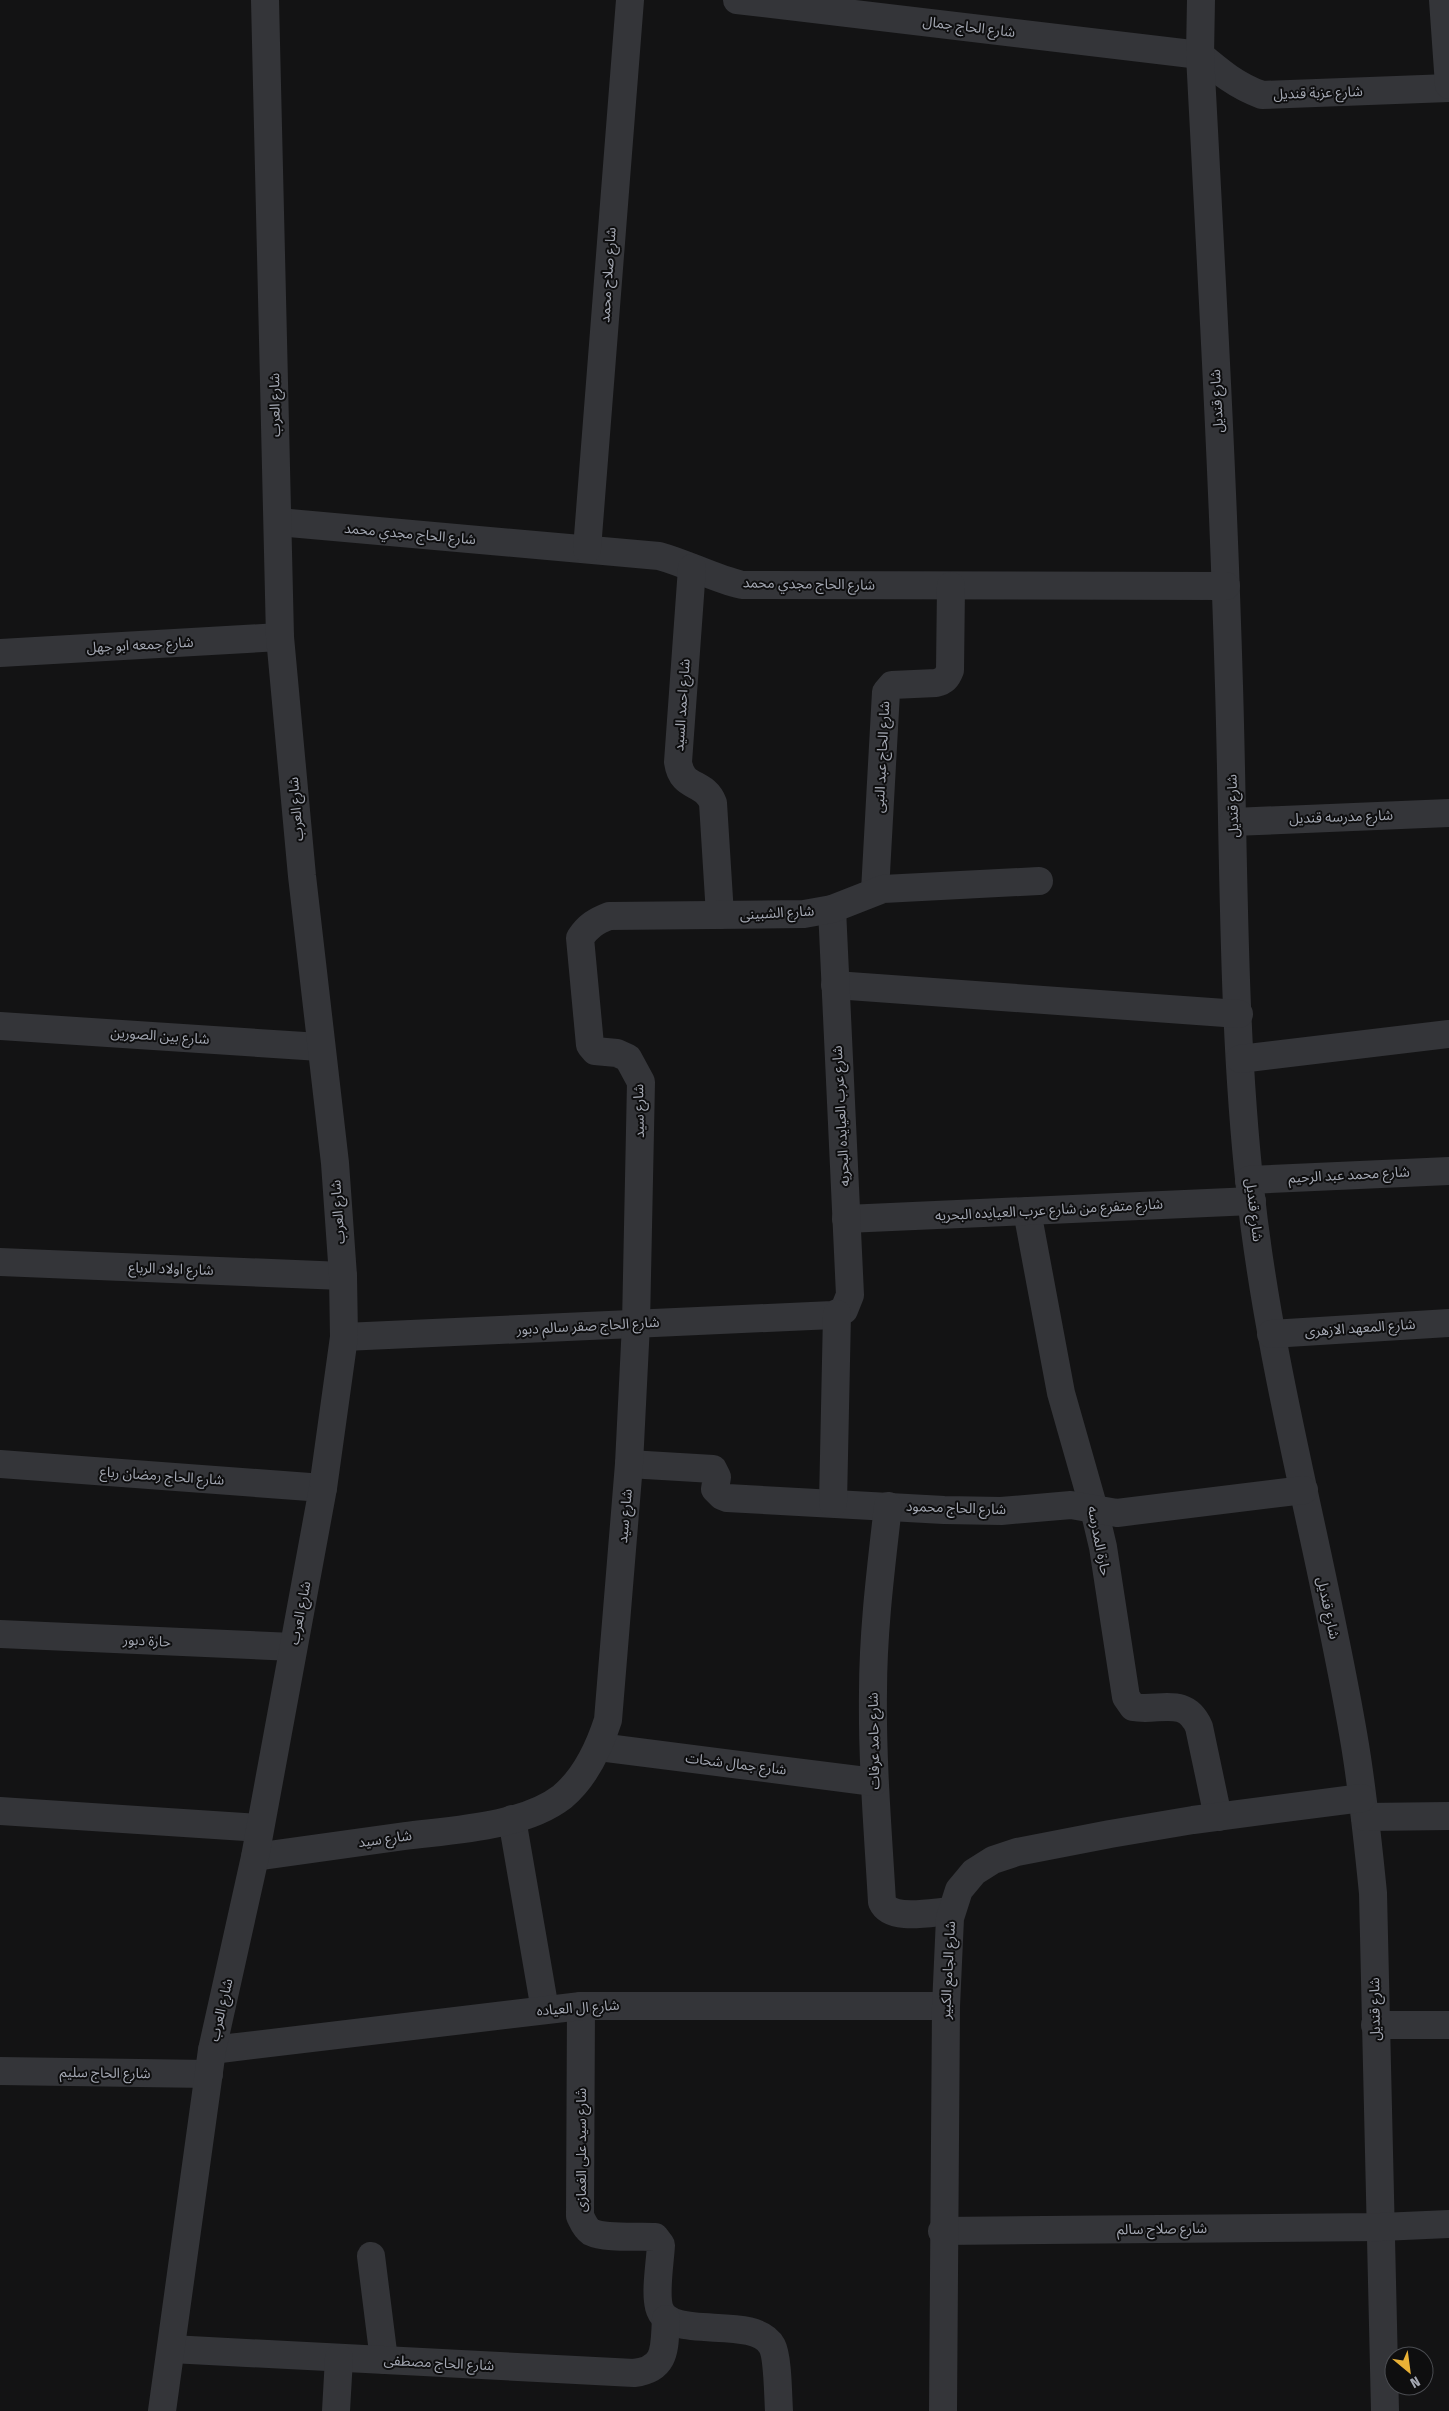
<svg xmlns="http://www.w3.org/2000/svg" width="1449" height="2411" font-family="'Fira Sans Condensed','Noto Sans Arabic',sans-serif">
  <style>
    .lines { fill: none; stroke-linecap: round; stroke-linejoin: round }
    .minor { stroke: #343539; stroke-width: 28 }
    .labels { text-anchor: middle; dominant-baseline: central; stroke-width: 4; stroke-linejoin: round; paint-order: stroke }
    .street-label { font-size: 14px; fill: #a5a9b4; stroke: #0e0e0f }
  </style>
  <rect width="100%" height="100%" fill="#131314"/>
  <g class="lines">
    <g class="minor">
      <path d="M737,0L1200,55C1220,72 1237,86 1262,95L1449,88"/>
      <path d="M1201,0L1200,55C1211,265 1223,476 1229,686C1234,852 1232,1023 1250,1188C1270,1376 1324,1558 1355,1745C1363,1794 1368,1843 1373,1893L1385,2411"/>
      <path d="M1443,0L1449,85"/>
      <path d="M278,522L659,556C688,564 713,578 742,585L1226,586"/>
      <path d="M587,549L630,0"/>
      <path d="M692,568L678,762C682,790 704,780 713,803L720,915"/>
      <path d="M0,653L280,637"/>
      <path d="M1233,822L1449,813"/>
      <path d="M875,891L886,692L892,685L936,683C944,681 947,678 950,670L951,586"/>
      <path d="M835,985L1239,1014"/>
      <path d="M0,1026L320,1047"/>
      <path d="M1240,1059L1449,1034"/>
      <path d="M1249,1180L1449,1171"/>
      <path d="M1027,1211L1061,1393L1094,1509L1103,1547L1126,1697L1133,1707C1159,1712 1185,1695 1199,1727L1218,1817"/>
      <path d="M846,1219L1252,1201"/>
      <path d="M0,1262L343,1276"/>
      <path d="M1271,1334L1449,1323"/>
      <path d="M344,1337L833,1315L844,1310L850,1295L832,909"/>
      <path d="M0,1464L323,1488"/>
      <path d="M629,1464L713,1469L717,1477L715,1489L722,1496L727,1498L944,1510L1001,1511L1071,1505L1117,1513L1304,1490"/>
      <path d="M833,1503L837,1314"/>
      <path d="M888,1506C881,1568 873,1630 873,1692C872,1762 878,1832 882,1902C891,1922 932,1912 951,1911"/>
      <path d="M0,1634L293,1647"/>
      <path d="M599,1747L874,1782"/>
      <path d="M0,1811L259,1828"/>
      <path d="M1365,1817L1449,1816"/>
      <path d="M512,1819L545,2010"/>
      <path d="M255,1857C305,1850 355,1843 405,1836C453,1830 523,1827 562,1797C586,1777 599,1748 608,1720L629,1464L636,1324L641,1082L628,1058L617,1053L595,1051L590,1045L580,938C588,926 596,921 609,916L804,914L832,909L883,889L1039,881"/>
      <path d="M581,2006L580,2216C583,2222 585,2228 591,2232C605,2239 639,2236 655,2237L661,2245C660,2263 655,2291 659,2307C668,2343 754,2313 772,2346C778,2357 778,2397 779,2411"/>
      <path d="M1375,2025H1449"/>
      <path d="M212,2050L581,2006H946"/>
      <path d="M0,2071L209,2074"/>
      <path d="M942,2231L1381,2227L1449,2224"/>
      <path d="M371,2256L384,2360"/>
      <path d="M171,2349L634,2373C668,2369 664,2346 666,2319"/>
      <path d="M162,2411L212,2050L255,1857L323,1488L344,1337L343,1276L335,1163L302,876L280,637L265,0"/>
      <path d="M336,2411L339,2358"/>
      <path d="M943,2411L946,2006L950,1918L959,1890L974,1872L993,1860L1017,1852L1110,1834L1193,1820L1362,1798"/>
    </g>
  </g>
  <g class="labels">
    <g class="street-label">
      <text transform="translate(969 27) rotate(7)">شارع الحاج جمال</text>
      <text transform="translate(1318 93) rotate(-2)">شارع عزبة قنديل</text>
      <text transform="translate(608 275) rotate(-86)">شارع صلاح محمد</text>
      <text transform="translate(1217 401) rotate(-93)">شارع قنديل</text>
      <text transform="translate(275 405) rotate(-91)">شارع العرب</text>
      <text transform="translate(410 534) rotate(5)">شارع الحاج مجدي محمد</text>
      <text transform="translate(809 584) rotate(1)">شارع الحاج مجدي محمد</text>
      <text transform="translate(140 645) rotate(-3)">شارع جمعه ابو جهل</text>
      <text transform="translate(682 705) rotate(-86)">شارع احمد السيد</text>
      <text transform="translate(882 757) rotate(-87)">شارع الحاج عبد النبى</text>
      <text transform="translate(1233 806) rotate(-92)">شارع قنديل</text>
      <text transform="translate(296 809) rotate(-95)">شارع العرب</text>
      <text transform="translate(1341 817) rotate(-2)">شارع مدرسه قنديل</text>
      <text transform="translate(777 913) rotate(-3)">شارع الشبينى</text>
      <text transform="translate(160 1036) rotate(4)">شارع بين الصورين</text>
      <text transform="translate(639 1111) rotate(-91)">شارع سيد</text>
      <text transform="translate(841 1116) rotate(-93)">شارع عرب العيايده البحريه</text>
      <text transform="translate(1349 1175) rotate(-3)">شارع محمد عبد الرحيم</text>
      <text transform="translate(1049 1210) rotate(-3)">شارع متفرع من شارع عرب العيايده البحريه</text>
      <text transform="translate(1254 1210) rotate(83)">شارع قنديل</text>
      <text transform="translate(338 1212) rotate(-94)">شارع العرب</text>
      <text transform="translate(171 1269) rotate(2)">شارع اولاد الرباع</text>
      <text transform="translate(588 1326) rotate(-3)">شارع الحاج صقر سالم دبور</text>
      <text transform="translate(1360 1328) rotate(-4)">شارع المعهد الازهرى</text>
      <text transform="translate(162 1476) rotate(4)">شارع الحاج رمضان رباع</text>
      <text transform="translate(956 1508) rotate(2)">شارع الحاج محمود</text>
      <text transform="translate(625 1516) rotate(-85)">شارع سيد</text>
      <text transform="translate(1099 1541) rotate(79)">حارة المدرسه</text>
      <text transform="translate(1328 1608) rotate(78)">شارع قنديل</text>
      <text transform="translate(300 1613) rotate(-79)">شارع العرب</text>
      <text transform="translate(147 1641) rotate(3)">حارة دبور</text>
      <text transform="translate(874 1741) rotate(-91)">شارع حامد عرفات</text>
      <text transform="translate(736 1764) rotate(7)">شارع جمال شحات</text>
      <text transform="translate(385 1839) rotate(-8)">شارع سيد</text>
      <text transform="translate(948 1970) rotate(-87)">شارع الجامع الكبير</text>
      <text transform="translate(578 2008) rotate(-4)">شارع ال العياده</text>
      <text transform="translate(1375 2009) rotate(-91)">شارع قنديل</text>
      <text transform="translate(221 2010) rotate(-77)">شارع العرب</text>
      <text transform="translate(105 2073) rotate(1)">شارع الحاج سليم</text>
      <text transform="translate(581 2150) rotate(-90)">شارع سيد على الغمازى</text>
      <text transform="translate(1162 2229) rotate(-1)">شارع صلاح سالم</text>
      <text transform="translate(439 2363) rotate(3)">شارع الحاج مصطفى</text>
    </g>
  </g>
  <g transform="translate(1409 2371) rotate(151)"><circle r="24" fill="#0e0e0f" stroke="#4a4c51"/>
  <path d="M0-4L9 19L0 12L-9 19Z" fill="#e9b136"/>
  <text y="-8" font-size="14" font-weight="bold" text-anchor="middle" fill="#a5a9b4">N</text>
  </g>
</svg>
